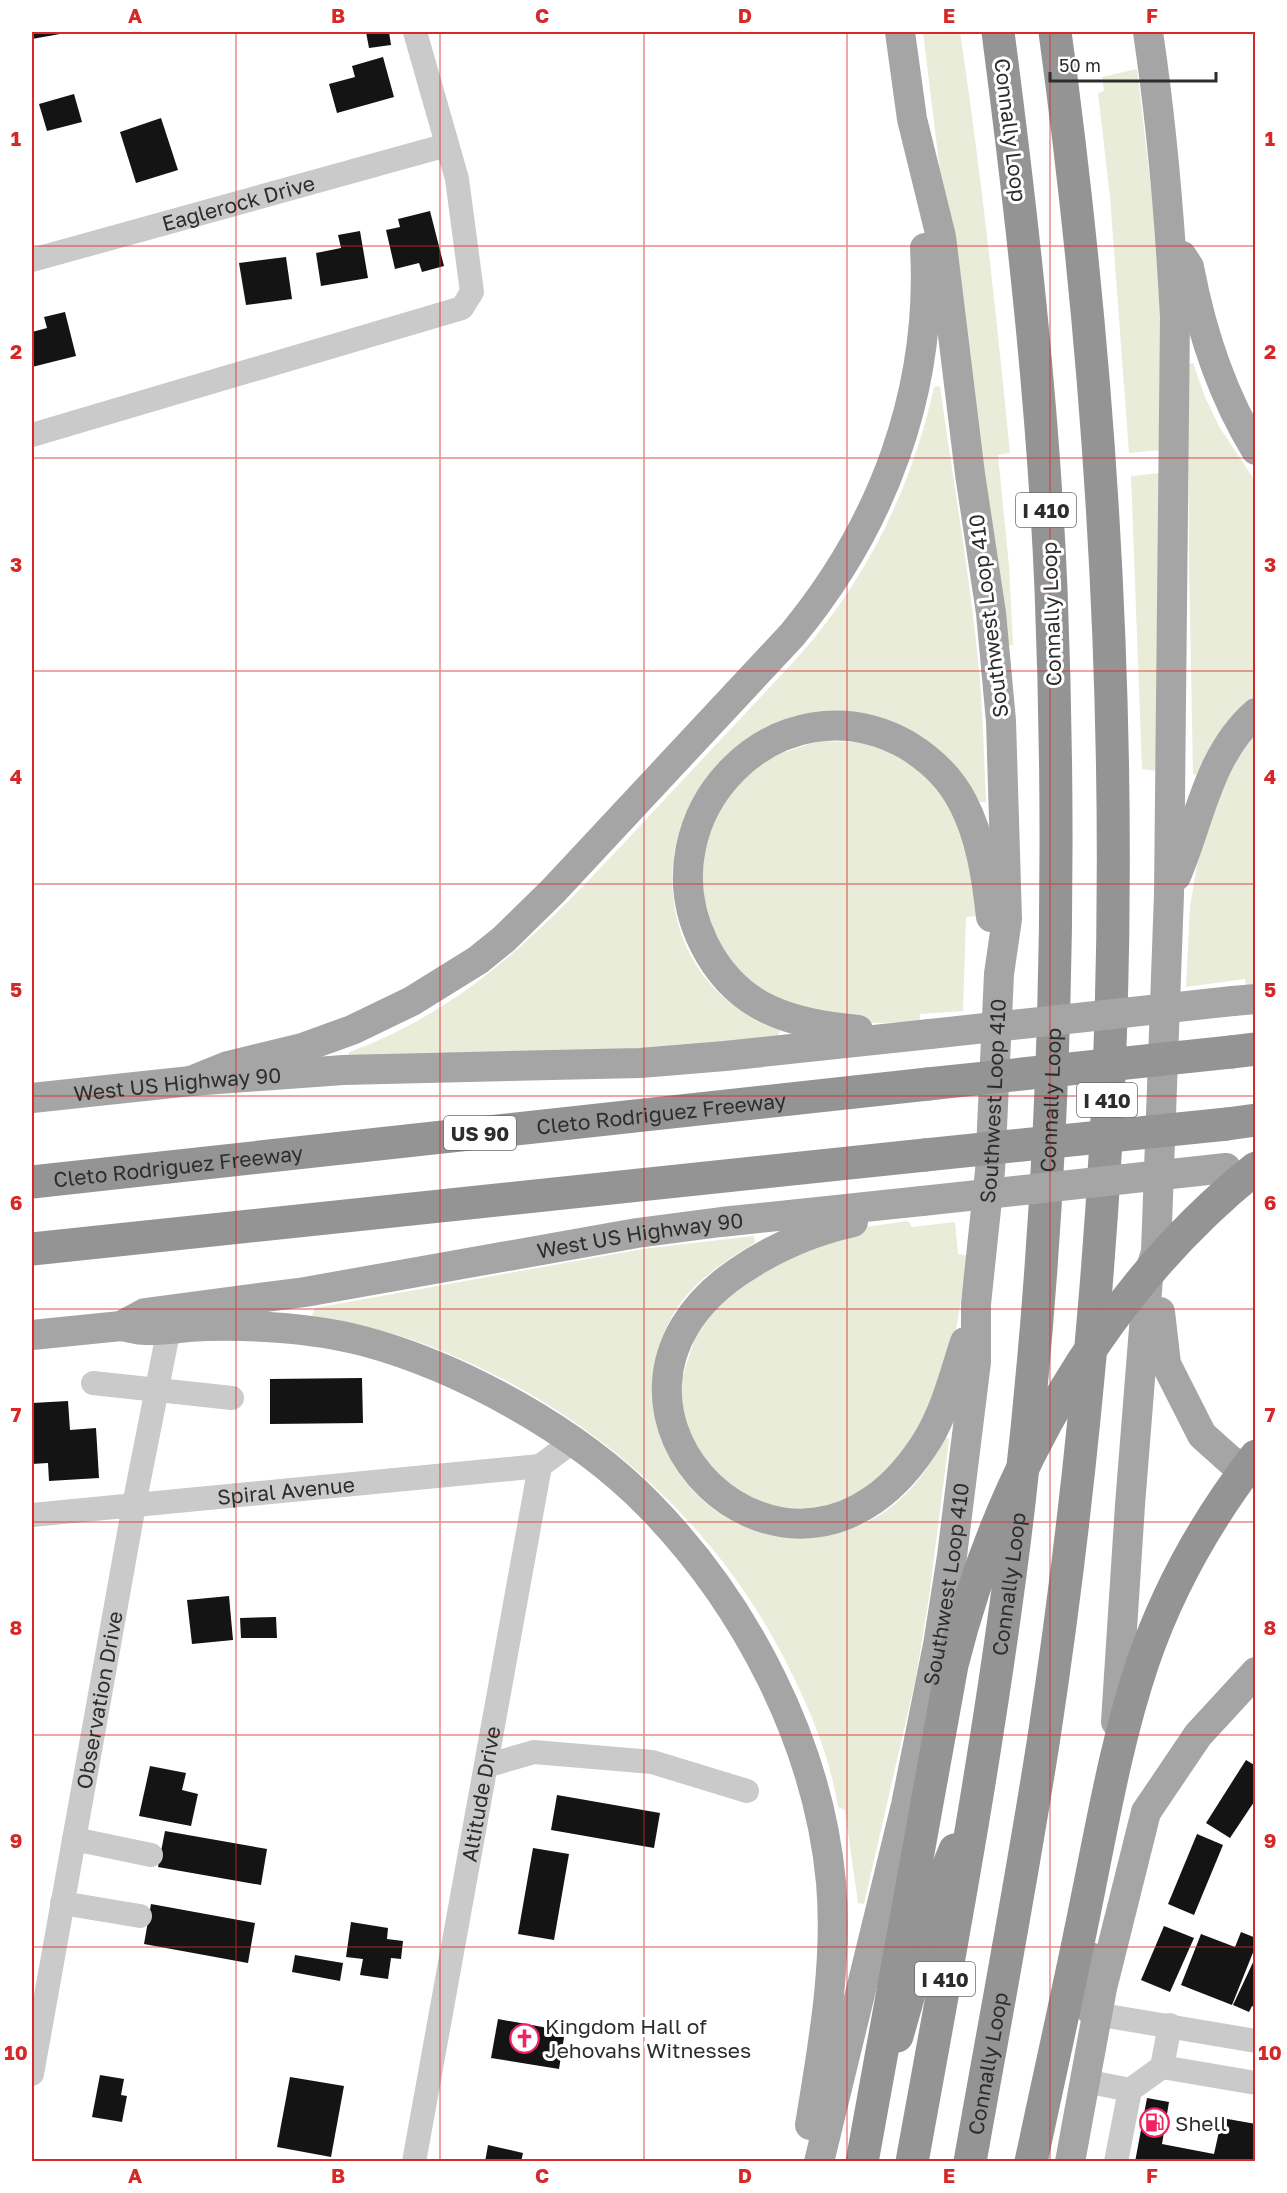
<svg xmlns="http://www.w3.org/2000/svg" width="1287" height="2193" font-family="'Golos Text',sans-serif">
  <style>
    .green { fill: #e8ecd9 }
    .building { fill: #141414 }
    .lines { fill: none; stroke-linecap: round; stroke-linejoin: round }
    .minor { stroke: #cacaca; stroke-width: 24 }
    .major { stroke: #a5a5a5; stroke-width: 30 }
    .highway { stroke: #949494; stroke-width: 33 }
    .major-bridge { stroke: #a5a5a5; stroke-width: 30 }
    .highway-bridge { stroke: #949494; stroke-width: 33 }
    .grid { fill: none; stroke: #d62828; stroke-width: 1.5; stroke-opacity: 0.55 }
    .labels { text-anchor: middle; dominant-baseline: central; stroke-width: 6; stroke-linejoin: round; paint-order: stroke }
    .shield { fill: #fff; stroke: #6c6c6c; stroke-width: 1.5 }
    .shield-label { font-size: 20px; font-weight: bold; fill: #2d2d2d }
    .street-label { font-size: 21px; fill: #2d2d2d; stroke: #fff }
    .poi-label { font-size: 21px; fill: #2d2d2d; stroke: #fff; text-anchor: start }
    .neatline { fill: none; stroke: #d62828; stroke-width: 2 }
    .grid-label { font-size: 20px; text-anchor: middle; font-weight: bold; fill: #d62828 }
  </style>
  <rect width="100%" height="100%" fill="#fff"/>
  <g class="green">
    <path d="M923,32H960C981,171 996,312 1010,453L998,455L1009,566L1013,645L1003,646L952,270Z"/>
    <path d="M1137,69L1156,232L1161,299V450L1129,453L1110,197L1098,93L1104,91L1102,77Z"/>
    <path d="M1193,363L1205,397L1220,428L1256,482L1255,697L1245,706L1196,775L1193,774L1189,561L1188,364Z"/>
    <path d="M940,386C953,481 970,575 979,670C983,714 984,758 986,802H979L926,742C882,740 838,739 794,738C784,737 761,734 753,737C737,743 719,763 708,776C653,845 661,954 736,1007C749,1017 764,1026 780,1030L778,1037L646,1050L349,1057V1052C471,1008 551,921 637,829C691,771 745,714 799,656C867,579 912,487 934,387Z"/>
    <path d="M1161,473L1157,771L1142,769L1131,476Z"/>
    <path d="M1255,732V985L1246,987L1245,979L1186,987L1190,907L1198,858L1229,771Z"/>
    <path d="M818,741L859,742L896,754L923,771L953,808L969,857L979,916L966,917L963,1011L920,1014V1022L872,1023L831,1019L750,986L707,928L700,854L730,789L768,758Z"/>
    <path d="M908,1221L912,1227L955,1222L958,1254L968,1256L954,1343L926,1421L878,1484L819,1511L751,1503L696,1454L678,1390L702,1317L778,1260L866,1227Z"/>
    <path d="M754,1236L755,1243C731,1257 706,1273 687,1295C667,1319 654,1351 653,1382C649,1498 768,1574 871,1520C904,1503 930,1470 945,1436L949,1440L929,1597L916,1677L864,1904L858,1903L845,1810L838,1807C830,1755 808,1705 784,1658C707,1508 569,1394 410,1339C378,1329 345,1323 312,1316L315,1308L643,1249Z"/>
  </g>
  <g class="building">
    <path d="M32,32H59L60,34L32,39Z"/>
    <path d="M366,32H389L391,45L369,48Z"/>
    <path d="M383,57L394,97L337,113L329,84L355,77L352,66Z"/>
    <path d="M74,94L82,122L47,131L39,104Z"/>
    <path d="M161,118L178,170L136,183L120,132Z"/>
    <path d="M430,211L444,266L422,272L419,263L395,269L386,230L400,227L398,219Z"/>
    <path d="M360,231L368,278L321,286L316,253L341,248L338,235Z"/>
    <path d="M286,257L292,299L246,305L239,263Z"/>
    <path d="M65,312L76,356L32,367V332L47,328L44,317Z"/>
    <path d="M362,1378L363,1423L270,1424V1379Z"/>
    <path d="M68,1401L70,1430L96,1428L99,1478L49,1481L48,1463L32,1464V1403Z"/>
    <path d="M229,1596L233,1640L192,1644L187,1600Z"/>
    <path d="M276,1617L277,1638H241L240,1618Z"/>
    <path d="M1246,1760L1256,1766V1799L1230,1838L1206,1823Z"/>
    <path d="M150,1766L186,1773L182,1790L198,1794L191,1826L139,1816Z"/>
    <path d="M557,1795L660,1813L654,1848L551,1830Z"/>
    <path d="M165,1831L267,1849L261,1885L158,1867Z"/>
    <path d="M1197,1834L1223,1845L1194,1915L1168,1904Z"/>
    <path d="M533,1848L569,1854L554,1940L518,1934Z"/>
    <path d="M151,1904L255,1923L248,1963L144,1944Z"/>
    <path d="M351,1922L388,1928L387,1939L403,1941L401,1959L391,1958L388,1979L360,1975L363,1959L346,1957Z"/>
    <path d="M1164,1926L1194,1938L1170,1992L1141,1980Z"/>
    <path d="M1241,1932L1256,1938V1945L1232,2005L1181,1985L1201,1934L1235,1947Z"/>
    <path d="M295,1955L343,1963L340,1981L292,1972Z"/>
    <path d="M1256,1956V2008L1252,2006L1249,2012L1233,2005Z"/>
    <path d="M498,2019L565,2031L559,2069L491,2058Z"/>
    <path d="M100,2075L124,2079L121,2095L127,2096L122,2122L92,2117Z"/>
    <path d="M290,2077L344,2086L331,2157L277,2147Z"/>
    <path d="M1147,2098L1169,2102L1162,2144L1214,2154L1222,2118L1256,2124V2162H1135Z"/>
    <path d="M488,2145L523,2153L521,2162H485Z"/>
  </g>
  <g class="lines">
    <g class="minor">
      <path id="s1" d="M32,260L447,145"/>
      <path d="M32,435L462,308L472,292L457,179L415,32"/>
      <path d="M93,1383L232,1398"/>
      <path id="s2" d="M32,1515L540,1466"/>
      <path d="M486,1766L534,1752L652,1762L747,1791"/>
      <path d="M74,1839L151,1855"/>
      <path d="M62,1903L140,1916"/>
      <path d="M1096,2014L1256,2041"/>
      <path d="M1162,2067L1256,2083"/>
      <path id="s3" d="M32,2074L134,1505L169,1328"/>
      <path d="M1085,2081L1130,2090"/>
      <path id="s4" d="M414,2162L540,1466L572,1442"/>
      <path d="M1116,2162L1130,2090L1162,2067L1170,2025"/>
    </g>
    <g class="major">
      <path d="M1182,256L1189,267C1201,330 1222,395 1256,450"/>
      <path d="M1176,876C1200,820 1208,755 1256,713"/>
      <path d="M1233,1001L1256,999"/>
      <path d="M858,1030C790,1023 737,1010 704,944C640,815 779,673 907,745C930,759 951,779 963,803C981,837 987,880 991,917"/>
      <path d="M191,1081L228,1066L302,1048L352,1030L412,1001L478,960L504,939L553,891L792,635C883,525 933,391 925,248"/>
      <path id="s5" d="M32,1098L191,1081L343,1070L640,1063L725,1056L930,1034"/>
      <path d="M853,1222C812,1231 773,1248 738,1272C543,1405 796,1655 928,1439C946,1409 954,1375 965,1342"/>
      <path d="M1160,1312L1166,1364L1202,1435L1231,1461L1256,1471"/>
      <path d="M121,1326C129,1327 137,1330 145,1330C166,1331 187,1326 208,1326C260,1325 313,1328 363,1341C461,1367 578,1432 649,1505C746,1604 818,1743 831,1882C838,1964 823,2045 810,2125"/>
      <path id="s6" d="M32,1335L121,1326L145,1313L305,1292L637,1233L721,1222L922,1201"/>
      <path d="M1116,1722L1130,1505L1148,1278L1156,1252L1169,894L1175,317C1170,221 1162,126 1148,32"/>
      <path d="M1090,1957L1083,1998L1085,2005L1096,2014"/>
      <path id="s7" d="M819,2162L906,1805L938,1645L952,1556L976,1362V1304L990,1171L999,974L1007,919L1001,721L991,613L970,474L941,237L912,119L900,32"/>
      <path d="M1070,2162L1102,1988L1146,1812L1198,1735L1256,1672"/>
    </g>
    <g class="highway">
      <path d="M1231,1052L1256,1049"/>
      <path d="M1227,1124L1256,1120"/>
      <path id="s8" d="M32,1182L928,1084"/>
      <path d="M32,1249L925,1155"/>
      <path d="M897,2036L939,1889L955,1850"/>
      <path id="s9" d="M912,2162C952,1942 993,1724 1019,1503C1054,1200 1063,893 1051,589C1043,402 1022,217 998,32"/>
      <path id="s10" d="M970,2162C995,2020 1022,1879 1044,1737C1066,1592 1083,1445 1095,1299C1131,877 1112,451 1055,32"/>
    </g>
    <g class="major-bridge">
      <path d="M930,1034L1233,1001"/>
      <path d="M922,1201L1226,1168"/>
    </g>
    <g class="highway-bridge">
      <path d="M928,1084L1231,1052"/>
      <path d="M925,1155L1227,1124"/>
      <path d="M862,2162L952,1665C999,1476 1102,1291 1256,1168"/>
      <path d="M1031,2162C1049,2077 1068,1993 1085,1909C1102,1826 1116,1742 1143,1662C1168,1589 1208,1518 1256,1456"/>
    </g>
  </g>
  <path class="grid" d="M236,32V2162M440,32V2162M644,32V2162M847,32V2162M1050,32V2162M32,246H1256M32,458H1256M32,671H1256M32,884H1256M32,1096H1256M32,1309H1256M32,1522H1256M32,1735H1256M32,1947H1256"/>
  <defs>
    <symbol id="church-ring" viewBox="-11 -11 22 22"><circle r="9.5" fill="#fff" stroke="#f22161" stroke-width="1.5"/><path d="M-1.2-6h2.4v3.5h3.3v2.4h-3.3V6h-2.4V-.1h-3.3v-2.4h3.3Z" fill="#f22161"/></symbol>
    <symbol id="fuel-ring" viewBox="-11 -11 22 22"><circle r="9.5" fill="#fff" stroke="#f22161" stroke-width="1.5"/><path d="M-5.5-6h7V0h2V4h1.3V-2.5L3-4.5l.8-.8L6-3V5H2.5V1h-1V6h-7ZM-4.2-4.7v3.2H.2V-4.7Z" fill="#f22161"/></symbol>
  </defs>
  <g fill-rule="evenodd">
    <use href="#church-ring" x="508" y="2022" width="33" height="33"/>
    <use href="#fuel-ring" x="1138" y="2106" width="33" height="33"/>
  </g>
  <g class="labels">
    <g class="shield">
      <rect x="1016" y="493" width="60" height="34" rx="4.5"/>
      <rect x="1077" y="1083" width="60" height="34" rx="4.5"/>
      <rect x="444" y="1116" width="72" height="34" rx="4.5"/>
      <rect x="915" y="1962" width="60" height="34" rx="4.5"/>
    </g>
    <g class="shield-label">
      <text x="1046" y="510">I 410</text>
      <text x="1107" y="1100">I 410</text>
      <text x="480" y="1133">US 90</text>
      <text x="945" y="1979">I 410</text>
    </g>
    <g class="street-label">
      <text transform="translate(1011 130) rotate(83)">Connally Loop</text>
      <text stroke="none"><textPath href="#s1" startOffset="214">Eaglerock Drive</textPath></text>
      <text transform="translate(1051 614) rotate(-92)">Connally Loop</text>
      <text transform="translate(988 616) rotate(-97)">Southwest Loop 410</text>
      <text stroke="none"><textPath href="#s5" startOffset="146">West US Highway 90</textPath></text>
      <text stroke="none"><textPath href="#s9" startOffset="1072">Connally Loop</textPath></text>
      <text stroke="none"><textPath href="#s7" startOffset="1078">Southwest Loop 410</textPath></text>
      <text stroke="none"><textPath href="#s8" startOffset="633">Cleto Rodriguez Freeway</textPath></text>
      <text stroke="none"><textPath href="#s8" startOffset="147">Cleto Rodriguez Freeway</textPath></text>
      <text stroke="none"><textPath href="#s6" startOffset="618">West US Highway 90</textPath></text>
      <text stroke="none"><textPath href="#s2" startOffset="255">Spiral Avenue</textPath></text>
      <text stroke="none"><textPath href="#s7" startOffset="592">Southwest Loop 410</textPath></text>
      <text stroke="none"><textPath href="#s9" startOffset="586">Connally Loop</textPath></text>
      <text stroke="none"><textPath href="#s3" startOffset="380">Observation Drive</textPath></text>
      <text stroke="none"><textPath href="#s4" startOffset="374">Altitude Drive</textPath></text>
      <text stroke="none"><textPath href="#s10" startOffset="100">Connally Loop</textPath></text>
    </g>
    <g class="poi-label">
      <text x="545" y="2026">Kingdom Hall of<tspan x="545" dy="24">Jehovahs Witnesses</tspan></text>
      <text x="1175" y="2123">Shell</text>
    </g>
  </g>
  <rect width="1287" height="2193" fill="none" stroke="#ffffff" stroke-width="66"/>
  <path d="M1050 72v9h166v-9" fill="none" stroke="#2d2d2d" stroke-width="3"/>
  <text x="1059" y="72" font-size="18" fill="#2d2d2d" stroke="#ffffff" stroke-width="4.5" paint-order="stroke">50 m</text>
  <rect x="33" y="33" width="1221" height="2127" class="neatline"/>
  <g class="grid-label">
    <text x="135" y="23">A</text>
    <text x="338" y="23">B</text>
    <text x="542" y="23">C</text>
    <text x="745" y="23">D</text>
    <text x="949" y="23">E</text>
    <text x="1152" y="23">F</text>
    <text x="16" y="146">1</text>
    <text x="1270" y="146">1</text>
    <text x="16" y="359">2</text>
    <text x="1270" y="359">2</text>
    <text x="16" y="572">3</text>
    <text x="1270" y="572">3</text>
    <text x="16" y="784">4</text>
    <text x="1270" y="784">4</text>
    <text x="16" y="997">5</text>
    <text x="1270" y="997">5</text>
    <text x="16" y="1210">6</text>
    <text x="1270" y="1210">6</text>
    <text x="16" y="1422">7</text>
    <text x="1270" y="1422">7</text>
    <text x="16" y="1635">8</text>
    <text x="1270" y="1635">8</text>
    <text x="16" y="1848">9</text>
    <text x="1270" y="1848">9</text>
    <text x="16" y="2060">10</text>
    <text x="1270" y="2060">10</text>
    <text x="135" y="2183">A</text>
    <text x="338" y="2183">B</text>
    <text x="542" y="2183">C</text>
    <text x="745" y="2183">D</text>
    <text x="949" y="2183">E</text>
    <text x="1152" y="2183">F</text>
  </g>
</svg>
